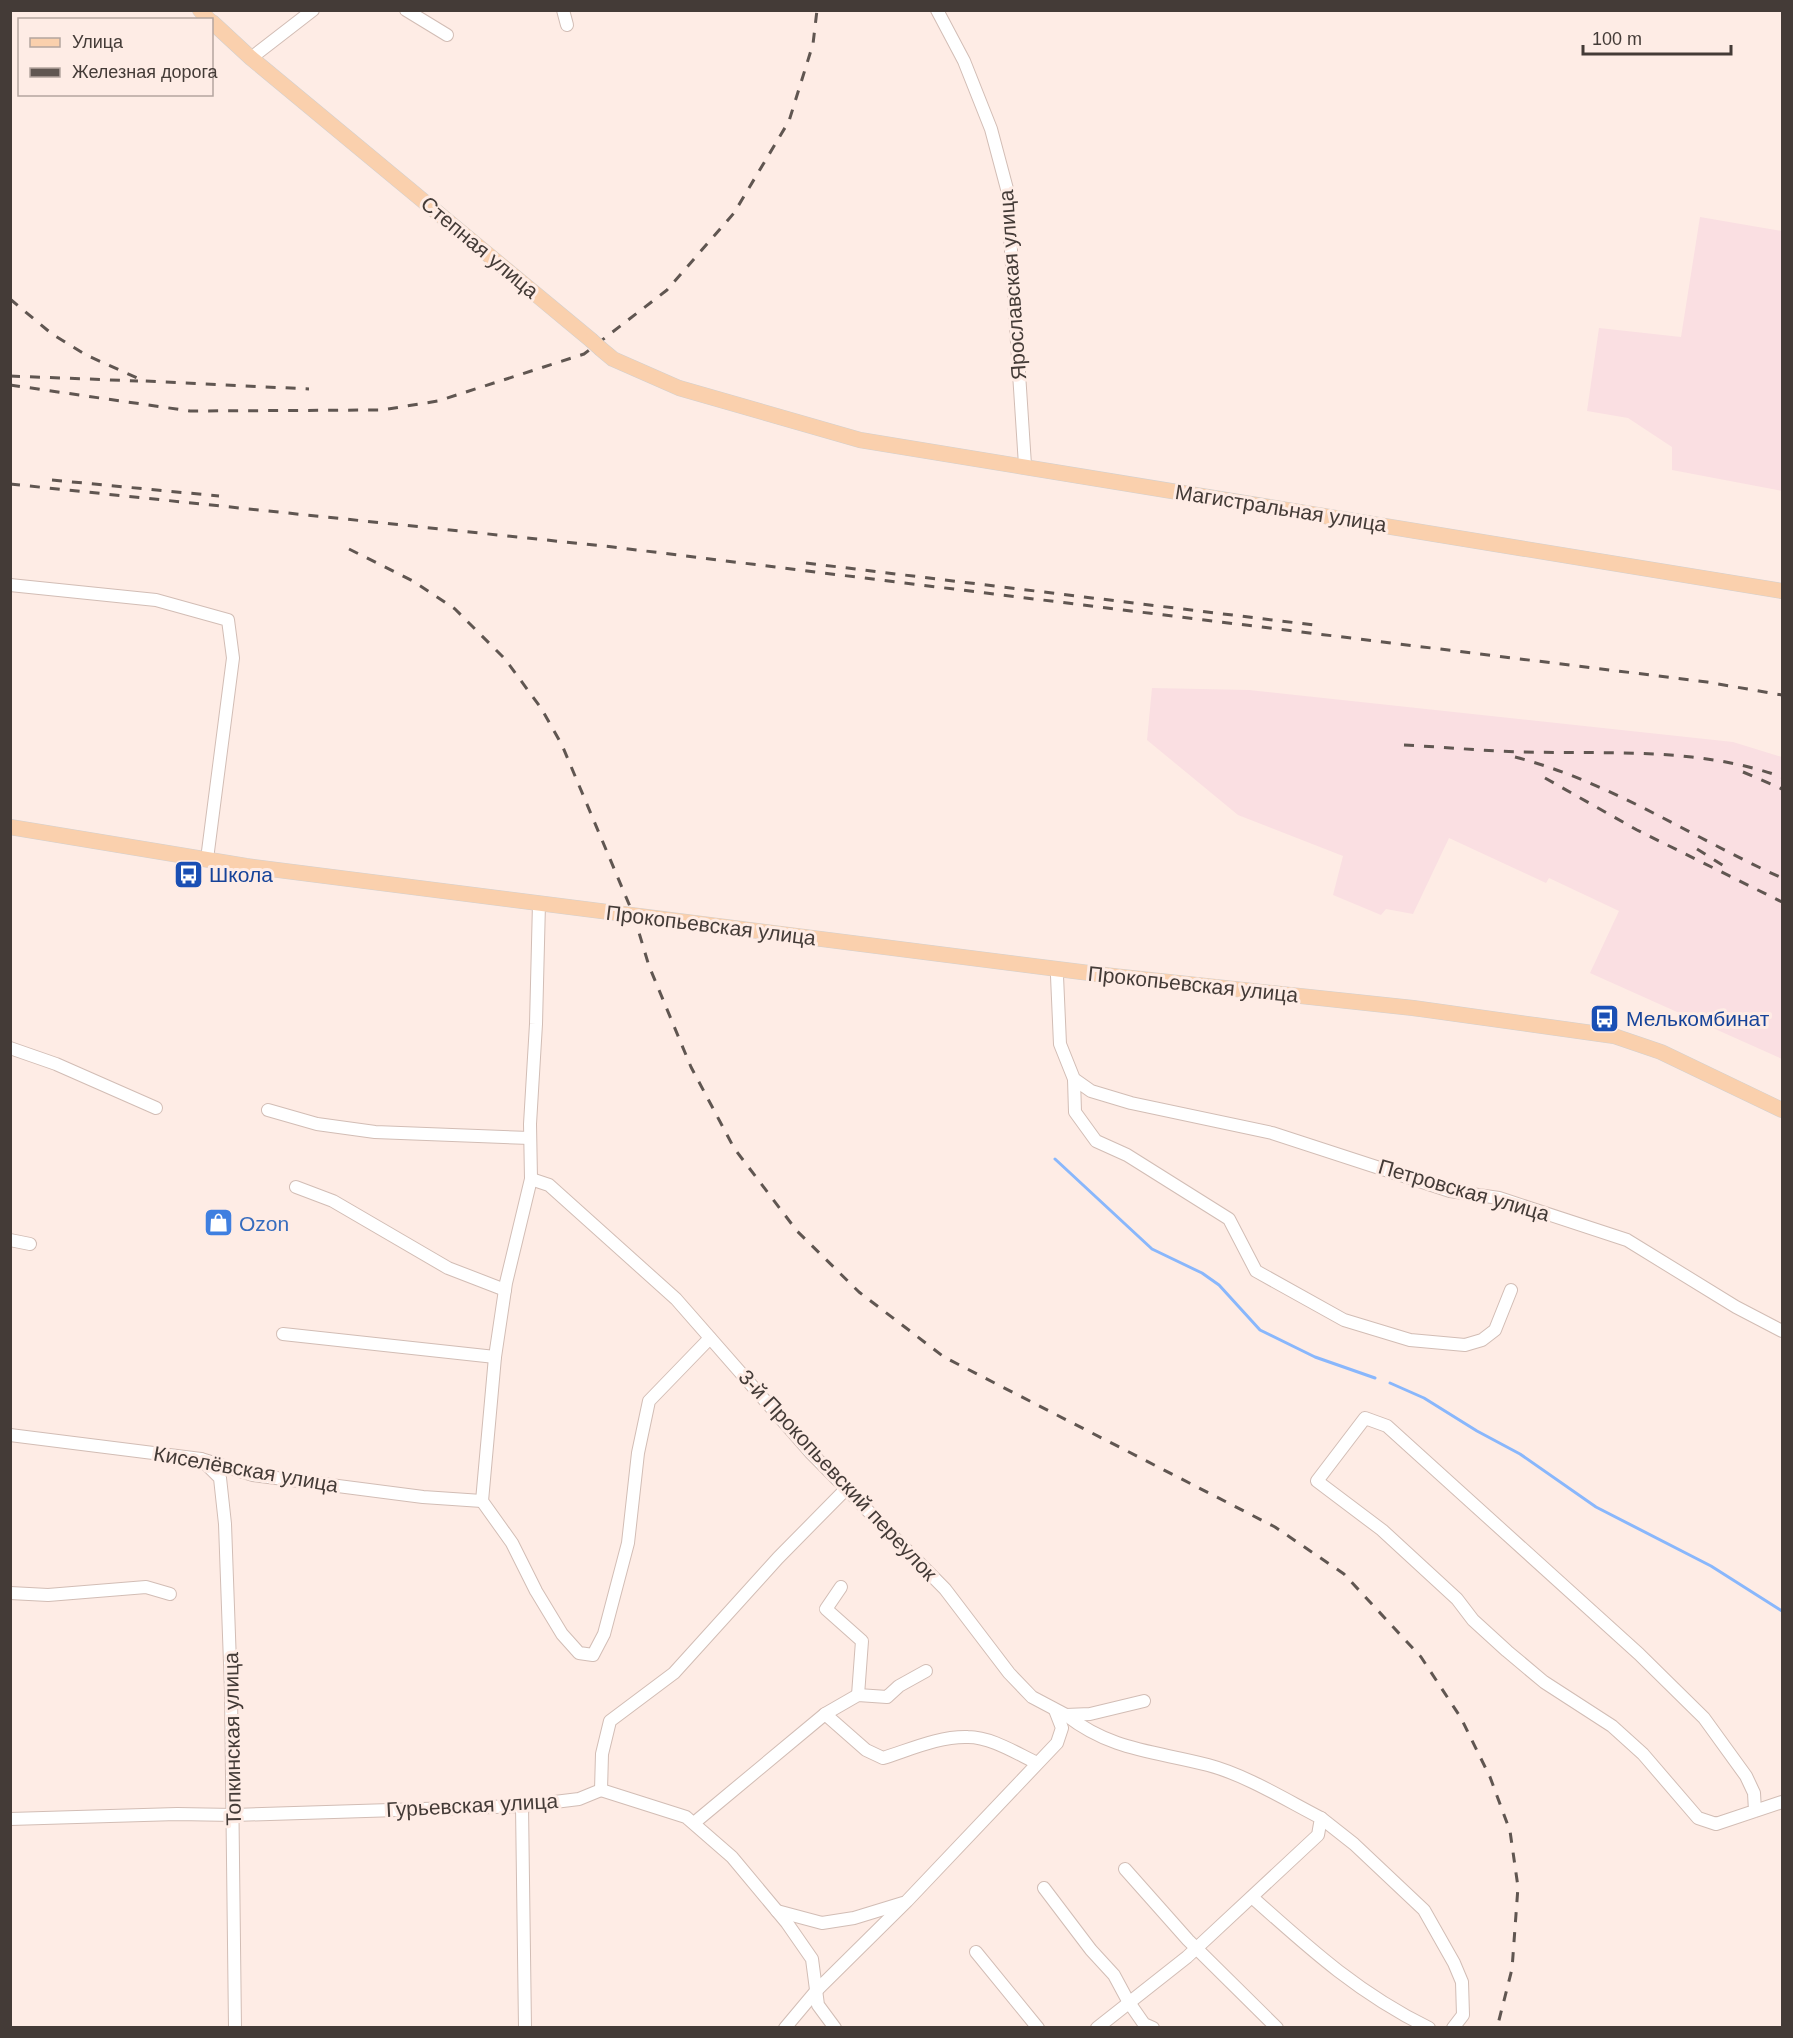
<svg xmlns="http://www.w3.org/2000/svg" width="1793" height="2038" font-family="Helvetica,sans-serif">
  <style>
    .industrial { fill: #fadfe2 }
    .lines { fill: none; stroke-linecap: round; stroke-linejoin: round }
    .stream { stroke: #89b7fc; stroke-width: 3 }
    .minor-casing { stroke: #d2bdb5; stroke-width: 14 }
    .major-casing { stroke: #d2d0cf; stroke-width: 16 }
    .minor { stroke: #fff; stroke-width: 12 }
    .major { stroke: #fad0ad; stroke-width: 15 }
    .rail { stroke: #605651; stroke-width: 3; stroke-dasharray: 10 10; stroke-linecap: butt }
    .major-bridge-casing { stroke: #d2d0cf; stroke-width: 16; stroke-linecap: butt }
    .major-bridge { stroke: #fad0ad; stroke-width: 15 }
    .labels { text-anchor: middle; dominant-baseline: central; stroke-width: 6; stroke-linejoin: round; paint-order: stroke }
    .street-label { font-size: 21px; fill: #443b37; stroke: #feece5 }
    .transit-label { font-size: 21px; fill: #164399; stroke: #feece5; text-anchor: start }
    .shop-label { font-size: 21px; fill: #366cbe; stroke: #feece5; text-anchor: start }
  </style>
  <rect width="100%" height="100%" fill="#feece5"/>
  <g class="industrial">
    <path d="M1700,217L1782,231V491L1672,470V447L1628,418L1587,411L1599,328L1681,337Z"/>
    <path d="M1152,688L1249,690L1733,742L1782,757V1059L1590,973L1619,911L1549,878L1546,883L1449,838L1413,914L1386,909L1381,915L1333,895L1343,856L1238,815L1147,740Z"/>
  </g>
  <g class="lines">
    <g class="stream">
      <path d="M1055,1159L1152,1249L1202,1273L1219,1285L1260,1330L1315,1357L1375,1378"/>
      <path d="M1390,1383L1424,1398L1477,1431L1520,1454L1596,1507L1711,1566L1782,1611"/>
    </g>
    <defs>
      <g id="minor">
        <path d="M406,10L447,35"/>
        <path d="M563,10L567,25"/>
        <path d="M937,10L964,61L991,129L1007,189L1025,465"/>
        <path d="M251,58L313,10"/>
        <path d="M10,585L156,600L228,620L233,658L207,859"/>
        <path d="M539,903L536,1024L530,1124L531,1179L506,1283L495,1357L482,1501L512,1543L536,1591L562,1634L579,1653L593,1655L604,1634L628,1543L638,1453L649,1401L710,1338"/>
        <path d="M1057,976L1060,1044L1074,1079L1091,1091L1131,1103L1272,1133L1450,1191L1499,1198L1627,1240L1736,1307L1782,1331"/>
        <path d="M10,1048L56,1064L156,1108"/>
        <path d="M1074,1079L1075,1112L1096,1141L1127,1155L1229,1219L1256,1271L1344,1320L1410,1340L1465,1345L1482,1340L1495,1330L1511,1290"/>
        <path d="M268,1110L317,1124L375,1132L530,1138"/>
        <path d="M531,1179L549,1185L676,1299L810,1452L945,1589L1009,1673L1032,1697L1066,1715L1090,1714L1144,1701"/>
        <path d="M296,1187L333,1201L448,1268L505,1290"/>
        <path d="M10,1240L30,1244"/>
        <path d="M283,1334L495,1357"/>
        <path d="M10,1435L201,1459L253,1475L423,1497L482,1501"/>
        <path d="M201,1459L220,1478L225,1524L231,1691L235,2028"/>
        <path d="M841,1587L826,1609L862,1641L858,1695"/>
        <path d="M10,1593L48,1595L146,1587L170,1594"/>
        <path d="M825,1714L858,1695L887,1697L899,1686L926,1671"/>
        <path d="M1066,1715C1112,1751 1155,1751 1208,1765C1246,1775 1286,1800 1321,1818L1318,1835L1187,1957L1097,2028"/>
        <path d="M601,1790L602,1754L610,1721L674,1673L778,1558L847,1488"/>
        <path d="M601,1790L686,1817L732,1857L787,1923L812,1959L818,2005L835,2028"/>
        <path d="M522,1806L525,2028"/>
        <path d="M1755,1811L1754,1793L1746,1776L1704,1718L1639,1654L1387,1426L1365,1418L1317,1481L1382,1530L1457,1599L1473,1620L1507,1651L1544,1682L1612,1726L1643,1754L1698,1818L1716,1824L1782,1802"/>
        <path d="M1321,1818L1354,1844L1424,1910L1454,1963L1462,1982L1463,2015L1453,2028"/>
        <path d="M10,1819L177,1814L234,1815L522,1806L579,1799L601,1790"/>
        <path d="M694,1823L825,1714L866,1750L883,1758C909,1750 939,1736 968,1737C991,1737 1016,1753 1037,1763"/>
        <path d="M1125,1869L1188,1940L1277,2028"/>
        <path d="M1044,1888L1091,1950L1114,1975L1128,2001L1144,2024L1153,2028"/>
        <path d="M1252,1897C1310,1949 1358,1993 1429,2028"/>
        <path d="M777,1911L822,1923L854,1918L903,1903"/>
        <path d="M976,1952L1038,2028"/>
        <path d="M785,2028L816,1991L907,1901L1057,1743L1062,1728L1055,1710"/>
      </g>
      <g id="major">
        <path d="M200,10L209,20"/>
        <path d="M212,22L251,58L591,340"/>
        <path d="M601,349L613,359L679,388L860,440L1782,591"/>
        <path d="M10,827L246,866L1113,976L1413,1008L1614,1036L1661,1052L1782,1110"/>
      </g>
    </defs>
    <use href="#minor" class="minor-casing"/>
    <use href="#major" class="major-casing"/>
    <use href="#minor" class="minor"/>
    <use href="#major" class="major"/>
    <g class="rail">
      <path d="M10,299L52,334L86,355L144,381L309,389"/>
      <path d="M10,376L138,381"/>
      <path d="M10,385L190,411L382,410L438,401L584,354L667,290L734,213L789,121L813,44L817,10"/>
      <path d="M52,480L219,496"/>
      <path d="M10,484L613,547L1707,682L1782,695"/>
      <path d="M349,549L413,581L455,609L505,659L541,708L562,745L634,916L649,966L691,1067L734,1148L797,1231L859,1292L944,1357L1275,1527L1344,1574L1421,1657L1461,1718L1490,1777L1510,1831L1518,1887L1512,1969L1497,2028"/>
      <path d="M806,563L1322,626"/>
      <path d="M1404,745C1444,747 1484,751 1523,752C1611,754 1698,747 1782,777"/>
      <path d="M1515,757C1611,782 1693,838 1782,878"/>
      <path d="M1743,772L1782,789"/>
      <path d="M1545,778L1637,830L1782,902"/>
      <path d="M1697,849L1724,866"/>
    </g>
    <defs>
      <path id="major-bridge" d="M591,340L601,349"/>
    </defs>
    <use href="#major-bridge" class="major-bridge-casing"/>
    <use href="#major-bridge" class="major-bridge"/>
  </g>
  <defs>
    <symbol id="bus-square" viewBox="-11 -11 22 22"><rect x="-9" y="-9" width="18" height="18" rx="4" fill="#1a4fb4" stroke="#feece5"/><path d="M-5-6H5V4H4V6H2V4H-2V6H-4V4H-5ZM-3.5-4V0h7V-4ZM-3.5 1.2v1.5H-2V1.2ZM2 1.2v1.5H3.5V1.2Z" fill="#fff"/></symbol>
    <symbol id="shop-square" viewBox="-11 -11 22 22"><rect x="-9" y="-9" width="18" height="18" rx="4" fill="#3f7fe0" stroke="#feece5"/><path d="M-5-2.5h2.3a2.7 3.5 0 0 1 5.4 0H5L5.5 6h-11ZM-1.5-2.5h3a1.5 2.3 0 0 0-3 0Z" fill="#fff"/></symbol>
  </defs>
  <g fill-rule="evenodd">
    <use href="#bus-square" x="172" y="858" width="33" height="33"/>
    <use href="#bus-square" x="1588" y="1002" width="33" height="33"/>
    <use href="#shop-square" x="202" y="1206" width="33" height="33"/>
  </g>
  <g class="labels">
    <g class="street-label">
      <text transform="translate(480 247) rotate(40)">Степная улица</text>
      <text transform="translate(1012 285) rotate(-94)">Ярославская улица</text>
      <text transform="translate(1281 508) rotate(9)">Магистральная улица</text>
      <text transform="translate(711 925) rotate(7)">Прокопьевская улица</text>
      <text transform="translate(1193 984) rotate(6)">Прокопьевская улица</text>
      <text transform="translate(1464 1190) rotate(16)">Петровская улица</text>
      <text transform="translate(246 1469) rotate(10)">Киселёвская улица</text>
      <text transform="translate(838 1475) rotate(47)">3-й Прокопьевский переулок</text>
      <text transform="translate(232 1739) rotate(-91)">Топкинская улица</text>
      <text transform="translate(472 1805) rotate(-3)">Гурьевская улица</text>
    </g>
    <g class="transit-label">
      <text x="209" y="874">Школа</text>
      <text x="1626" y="1018">Мелькомбинат</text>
    </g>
    <g class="shop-label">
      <text x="239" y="1223">Ozon</text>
    </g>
  </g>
  <rect width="1793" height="2038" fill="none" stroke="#443b37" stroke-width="24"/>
  <rect x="18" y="18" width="195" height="78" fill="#feece5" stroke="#b4a59f" stroke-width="1.5"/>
  <rect x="30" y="38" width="30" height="9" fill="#fad0ad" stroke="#b4a59f" stroke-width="1.5"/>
  <text x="72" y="48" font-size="18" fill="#443b37">Улица</text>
  <rect x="30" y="68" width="30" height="9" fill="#605651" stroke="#b4a59f" stroke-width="1.5"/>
  <text x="72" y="78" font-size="18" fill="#443b37">Железная дорога</text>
  <path d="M1583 45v9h148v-9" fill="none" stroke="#443b37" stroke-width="3"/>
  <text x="1592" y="45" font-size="18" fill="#443b37" stroke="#feece5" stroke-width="4.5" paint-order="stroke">100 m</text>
</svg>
